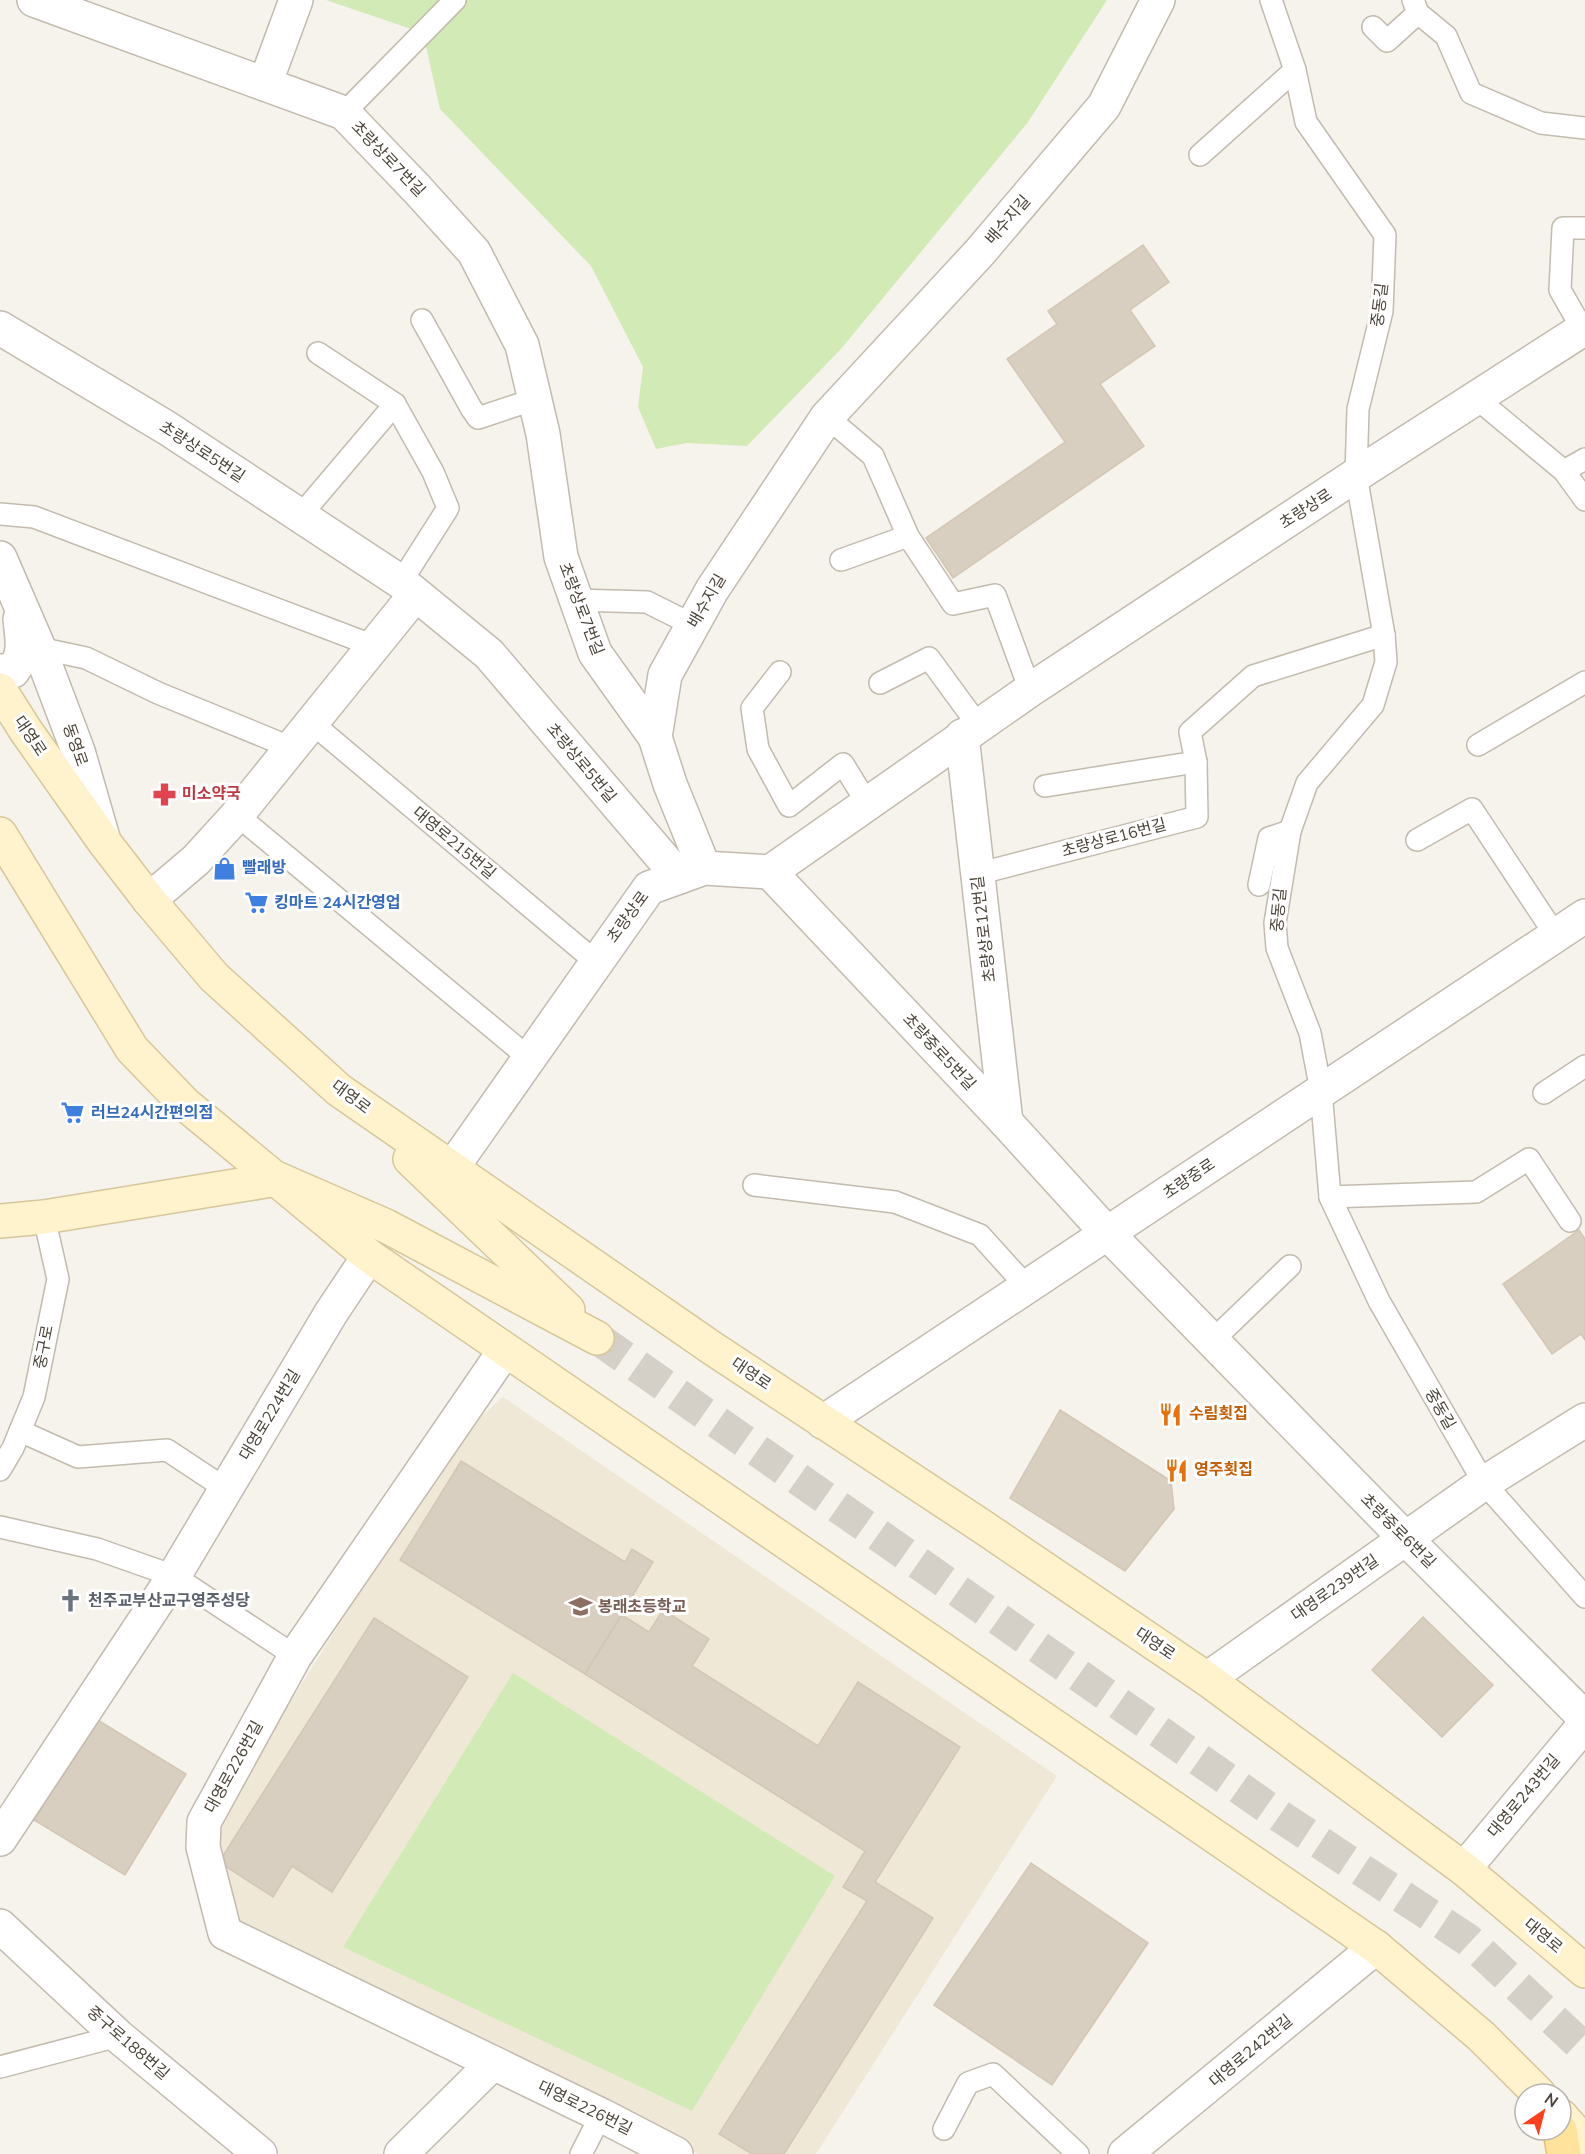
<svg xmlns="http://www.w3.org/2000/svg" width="1585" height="2154" font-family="'Nunito Sans','Noto Sans KR',sans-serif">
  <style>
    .education { fill: #efe8d6 }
    .green { fill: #d2eab5 }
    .building { fill: #d8cfc1; stroke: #d3c7b4; stroke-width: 1.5 }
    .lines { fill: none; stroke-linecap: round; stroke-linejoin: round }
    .secondary-tunnel { stroke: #d4d0c8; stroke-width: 33; stroke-dasharray: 33 16; stroke-linecap: butt }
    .service-casing { stroke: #c2bbae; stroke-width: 24 }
    .minor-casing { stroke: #c2bbae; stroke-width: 36 }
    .tertiary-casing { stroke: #c2bbae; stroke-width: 36 }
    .secondary-casing { stroke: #d6c79b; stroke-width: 36 }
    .primary-casing { stroke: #e6c16a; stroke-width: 36 }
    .service { stroke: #fff; stroke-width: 21 }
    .minor { stroke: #fff; stroke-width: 33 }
    .tertiary { stroke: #fff; stroke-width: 33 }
    .secondary { stroke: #fff3cd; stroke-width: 33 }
    .primary { stroke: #ffe39c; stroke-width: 33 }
    .labels { text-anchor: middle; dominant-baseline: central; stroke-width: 6; stroke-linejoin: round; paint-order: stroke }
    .street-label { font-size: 16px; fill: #4b4439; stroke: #fff }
    .health-label { font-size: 16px; font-weight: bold; fill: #be3a42; stroke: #fff; text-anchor: start }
    .shop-label { font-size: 16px; font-weight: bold; fill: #366cbe; stroke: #fff; text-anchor: start }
    .food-label { font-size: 16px; font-weight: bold; fill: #c56008; stroke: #fff; text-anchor: start }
    .worship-label { font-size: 16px; font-weight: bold; fill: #5b616d; stroke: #fff; text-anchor: start }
    .education-label { font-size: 16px; font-weight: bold; fill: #785e54; stroke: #fff; text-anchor: start }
  </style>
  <rect width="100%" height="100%" fill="#f6f3ec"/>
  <path class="education" d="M503,1397L1057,1776L816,2154H698L240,1933L210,1829L457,1438Z"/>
  <g class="green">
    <path d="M326,0H1107L1028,122L841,349L747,446L686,443L656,449L638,407L643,367L591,266L440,109L423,33Z"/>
    <path d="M513,1673L835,1876L692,2111L343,1947Z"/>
  </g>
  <g class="building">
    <path d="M1143,245L1169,282L1130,310L1155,346L1100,384L1144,446L953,578L926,538L1065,442L1007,359L1057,324L1048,311Z"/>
    <path d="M1579,1230L1585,1239V1340L1581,1334L1552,1354L1503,1284Z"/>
    <path d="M1060,1410L1171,1481L1174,1509L1125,1571L1010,1498Z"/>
    <path d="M461,1461L625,1562L632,1549L653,1562L585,1674L400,1560Z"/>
    <path d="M663,1610L709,1639L692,1666L818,1746L858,1682L960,1747L875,1882L933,1918L784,2154H752L719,2134L867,1901L843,1887L865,1851L585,1674L622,1615L649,1632Z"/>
    <path d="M1423,1617L1493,1685L1442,1737L1372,1670Z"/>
    <path d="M374,1618L468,1677L332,1892L292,1866L273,1897L219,1862Z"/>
    <path d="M96,1719L186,1774L125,1875L34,1820Z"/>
    <path d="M1031,1863L1148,1943L1052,2085L934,2005Z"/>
  </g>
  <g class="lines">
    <path class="secondary-tunnel" d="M597,1338L1281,1817L1468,1940L1585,2049"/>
    <defs>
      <g id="service">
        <path d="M1271,0L1295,70L1306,122L1385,235L1382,311L1358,409L1356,475L1384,635L1386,662L1373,705L1307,783L1290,831L1275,923L1277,948L1310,1033L1321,1091L1330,1197L1379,1301L1484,1483L1585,1597"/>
        <path d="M1413,0L1418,13L1446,36L1471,93L1541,123L1585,128"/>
        <path d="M1373,27L1387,41L1418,13"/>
        <path d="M344,113L455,0"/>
        <path d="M1200,155L1295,70"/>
        <path d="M422,320L471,408L478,418L535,399"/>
        <path d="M1583,330L1560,290L1563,228H1585"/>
        <path d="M318,353L395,404L433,472L448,508L401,582"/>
        <path d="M1476,398L1564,471L1585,500"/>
        <path d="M827,417L873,456L908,536"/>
        <path d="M1564,471L1585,459"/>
        <path d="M0,514L34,517L374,646"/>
        <path d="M300,516L395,404"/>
        <path d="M841,560L908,536L953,604L995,595L1030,690"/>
        <path d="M576,600L647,602L693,625"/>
        <path d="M39,648L86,658L158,693L292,748"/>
        <path d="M780,672L752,708L758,749L789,806L843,764L867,803"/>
        <path d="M880,683L929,658L978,725"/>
        <path d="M312,723L596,962"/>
        <path d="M1478,745L1585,682"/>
        <path d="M1045,786L1196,762"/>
        <path d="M237,815L529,1058"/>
        <path d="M1417,840L1472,809L1556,936"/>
        <path d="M977,874L1197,817L1196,762L1190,732L1253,676L1384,635"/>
        <path d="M1259,885L1269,838L1290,831"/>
        <path d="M1544,1093L1585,1066"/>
        <path d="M754,1185L895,1202L980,1235L1027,1287"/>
        <path d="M1330,1197L1476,1192L1529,1159L1570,1221"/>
        <path d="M1212,1341L1290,1266"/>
        <path d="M20,1431L78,1457L167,1450L226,1489"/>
        <path d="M0,1470L13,1448L34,1397L58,1279L44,1217"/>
        <path d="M0,1527L97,1549L174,1576L295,1656"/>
        <path d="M0,2067L118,2036"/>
        <path d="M944,2129L968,2083L993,2074L1078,2154"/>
        <path d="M581,2154L601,2115"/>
      </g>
      <g id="minor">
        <path d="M34,0L344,113L417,189L474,252L522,345L543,434L561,557L595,653L655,737L670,784L704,868"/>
        <path d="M265,84L296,0"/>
        <path d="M0,328L167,428L401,582L489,654L679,877"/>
        <path d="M962,736L1006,1122"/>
        <path d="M655,737L665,675L712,590L827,417L980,252L1104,106L1158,0"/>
        <path d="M770,872L1006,1122L1107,1233L1405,1538L1585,1718"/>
        <path d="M149,900L196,860L237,815L415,595"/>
        <path d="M505,1350L295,1656L204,1822L203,1847L225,1933L601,2115L676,2154"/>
        <path d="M1207,1679L1484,1483L1585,1420"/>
        <path d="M0,1839L174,1576L331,1313L369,1256"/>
        <path d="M1464,1869L1585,1724"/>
        <path d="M0,1926L118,2036L260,2154"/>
        <path d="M401,2154L493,2063"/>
        <path d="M1125,2154L1376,1947"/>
      </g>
      <g id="tertiary">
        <path d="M0,558L39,648L78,751L103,838"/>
        <path d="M0,671H13C26,654 22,640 20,619"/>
        <path d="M452,1168L649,888L704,868L770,872L1030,690L1356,475L1585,328"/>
        <path d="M823,1422L1585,916"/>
      </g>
      <g id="secondary">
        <path d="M0,690L26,731L105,843L149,900L214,977L339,1090L712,1348L983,1527L1207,1679L1464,1869L1585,1971"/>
        <path d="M0,834L132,1049L185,1104L369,1256L1376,1947L1481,2036L1539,2094"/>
        <path d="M410,1159L568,1310"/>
        <path d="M0,1221L44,1217L278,1179L386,1226L597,1338"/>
        <path d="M1561,2116L1585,2143"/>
      </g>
      <path id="primary" d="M1560,2130L1564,2154"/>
    </defs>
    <use href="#service" class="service-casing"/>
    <use href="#minor" class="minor-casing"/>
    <use href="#tertiary" class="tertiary-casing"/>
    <use href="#secondary" class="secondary-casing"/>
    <use href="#primary" class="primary-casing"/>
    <use href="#service" class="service"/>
    <use href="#minor" class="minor"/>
    <use href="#tertiary" class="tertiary"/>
    <use href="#secondary" class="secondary"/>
    <use href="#primary" class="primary"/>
  </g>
  <defs>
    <symbol id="pharmacy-bare" viewBox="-9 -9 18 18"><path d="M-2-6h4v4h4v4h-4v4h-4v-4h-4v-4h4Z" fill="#e0444e" stroke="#fff" stroke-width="2.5" paint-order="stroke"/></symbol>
    <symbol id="shop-bare" viewBox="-9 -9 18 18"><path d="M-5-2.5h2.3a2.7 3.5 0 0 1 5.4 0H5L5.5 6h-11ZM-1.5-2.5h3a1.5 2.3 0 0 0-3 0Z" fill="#3f7fe0" stroke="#fff" stroke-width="2.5" paint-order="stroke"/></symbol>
    <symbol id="supermarket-bare" viewBox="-9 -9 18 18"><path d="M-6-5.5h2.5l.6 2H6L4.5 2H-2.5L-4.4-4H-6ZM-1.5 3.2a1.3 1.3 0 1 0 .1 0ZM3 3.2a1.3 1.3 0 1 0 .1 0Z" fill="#3f7fe0" stroke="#fff" stroke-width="2.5" paint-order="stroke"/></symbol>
    <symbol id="restaurant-bare" viewBox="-9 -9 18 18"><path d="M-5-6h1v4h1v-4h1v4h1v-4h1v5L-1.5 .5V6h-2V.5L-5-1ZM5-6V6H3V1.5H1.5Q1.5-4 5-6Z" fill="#e8710a" stroke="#fff" stroke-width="2.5" paint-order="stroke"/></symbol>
    <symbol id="church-bare" viewBox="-9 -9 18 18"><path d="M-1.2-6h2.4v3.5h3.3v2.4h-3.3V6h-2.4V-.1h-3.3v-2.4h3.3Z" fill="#6b7280" stroke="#fff" stroke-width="2.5" paint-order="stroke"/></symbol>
    <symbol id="school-bare" viewBox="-9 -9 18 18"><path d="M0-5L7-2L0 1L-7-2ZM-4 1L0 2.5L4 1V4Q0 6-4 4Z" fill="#8d6e63" stroke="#fff" stroke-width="2.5" paint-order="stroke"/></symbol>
  </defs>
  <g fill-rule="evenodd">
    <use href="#pharmacy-bare" x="148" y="778" width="33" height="33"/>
    <use href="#shop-bare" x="208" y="852" width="33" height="33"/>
    <use href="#supermarket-bare" x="240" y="886" width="33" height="33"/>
    <use href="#supermarket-bare" x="56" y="1096" width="33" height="33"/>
    <use href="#restaurant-bare" x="1154" y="1398" width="33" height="33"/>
    <use href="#restaurant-bare" x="1160" y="1454" width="33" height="33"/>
    <use href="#church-bare" x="54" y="1584" width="33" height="33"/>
    <use href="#school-bare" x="564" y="1590" width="33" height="33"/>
  </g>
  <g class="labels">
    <g class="street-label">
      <text transform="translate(388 159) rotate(46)">초량상로7번길</text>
      <text transform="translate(1008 220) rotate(-49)">배수지길</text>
      <text transform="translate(1380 305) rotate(-83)">중동길</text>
      <text transform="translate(202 452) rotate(33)">초량상로5번길</text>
      <text transform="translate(1306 509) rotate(-33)">초량상로</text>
      <text transform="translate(707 601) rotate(-60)">배수지길</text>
      <text transform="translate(581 609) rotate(69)">초량상로7번길</text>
      <text transform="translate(30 736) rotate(56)">대영로</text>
      <text transform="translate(75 745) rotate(71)">동영로</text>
      <text transform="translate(581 763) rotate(50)">초량상로5번길</text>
      <text transform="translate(1114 838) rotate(-15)">초량상로16번길</text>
      <text transform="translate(454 843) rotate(40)">대영로215번길</text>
      <text transform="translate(1279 910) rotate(-85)">중동길</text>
      <text transform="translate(628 917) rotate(-54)">초량상로</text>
      <text transform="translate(984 929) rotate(-97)">초량상로12번길</text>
      <text transform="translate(939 1052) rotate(47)">초량중로5번길</text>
      <text transform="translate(351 1097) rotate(37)">대영로</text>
      <text transform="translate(1189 1179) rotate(-34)">초량중로</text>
      <text transform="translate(44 1347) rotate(-79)">중구로</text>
      <text transform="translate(751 1374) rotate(34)">대영로</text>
      <text transform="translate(1440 1409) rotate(60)">중동길</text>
      <text transform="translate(270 1415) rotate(-59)">대영로224번길</text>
      <text transform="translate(1398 1531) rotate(45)">초량중로6번길</text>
      <text transform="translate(1335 1588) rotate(-35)">대영로239번길</text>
      <text transform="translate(1155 1644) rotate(34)">대영로</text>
      <text transform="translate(234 1767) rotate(-61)">대영로226번길</text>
      <text transform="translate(1524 1796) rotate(-50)">대영로243번길</text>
      <text transform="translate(1543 1936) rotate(40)">대영로</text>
      <text transform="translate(128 2043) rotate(41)">중구로188번길</text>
      <text transform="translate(1251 2051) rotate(-40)">대영로242번길</text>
      <text transform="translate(585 2108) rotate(26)">대영로226번길</text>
    </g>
    <g class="health-label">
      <text x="182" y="794">미소약국</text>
    </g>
    <g class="shop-label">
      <text x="242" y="868">빨래방</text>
      <text x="274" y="903">킹마트 24시간영업</text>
      <text x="91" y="1113">러브24시간편의점</text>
    </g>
    <g class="food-label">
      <text x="1189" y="1414">수림횟집</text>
      <text x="1194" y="1470">영주횟집</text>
    </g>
    <g class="worship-label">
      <text x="88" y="1601">천주교부산교구영주성당</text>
    </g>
    <g class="education-label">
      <text x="598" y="1607">봉래초등학교</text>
    </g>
  </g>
  <g transform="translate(1543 2112) rotate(35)"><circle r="28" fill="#ffffff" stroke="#b7b4b0" stroke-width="1.5"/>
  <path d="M0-4.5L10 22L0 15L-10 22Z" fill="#fc3f1d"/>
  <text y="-9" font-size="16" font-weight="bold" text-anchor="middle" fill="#4b4439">N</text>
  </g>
</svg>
